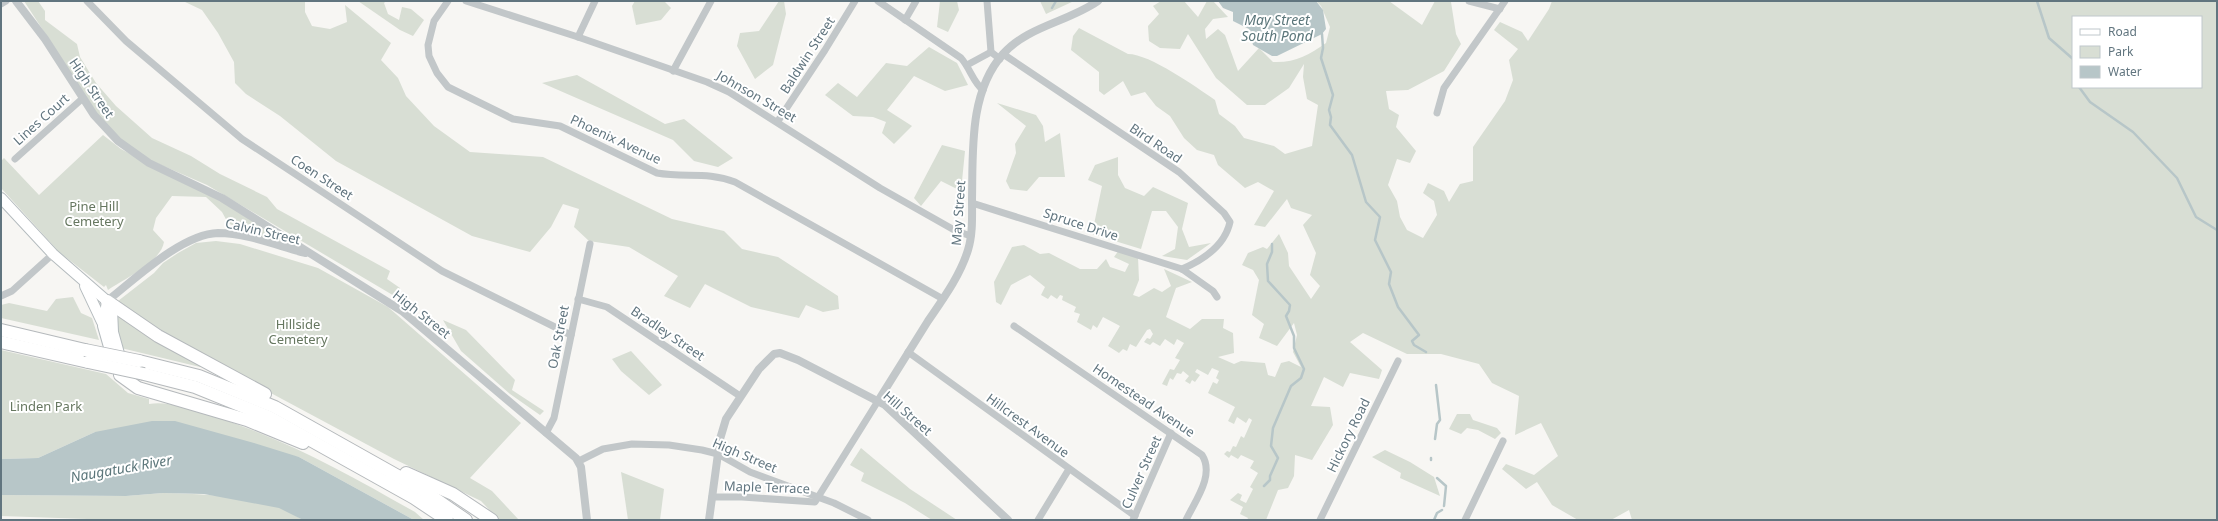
<svg xmlns="http://www.w3.org/2000/svg" width="2218" height="521" font-family="'Noto Sans',sans-serif">
  <style>
    .green { fill: #d8ded4; fill-rule: evenodd }
    .water { fill: #b7c6c8 }
    .lines { fill: none; stroke-linecap: round; stroke-linejoin: round }
    .stream { stroke: #b7c6c8; stroke-width: 2.5 }
    .secondary-casing { stroke: #b4bbbe; stroke-width: 12 }
    .motorway-casing { stroke: #b5b9bc; stroke-width: 14 }
    .minor { stroke: #c2c7c9; stroke-width: 7 }
    .tertiary { stroke: #c2c7c9; stroke-width: 8 }
    .secondary { stroke: #fff; stroke-width: 10 }
    .motorway { stroke: #fff; stroke-width: 12 }
    .motorway-bridge-casing { stroke: #b5b9bc; stroke-width: 14; stroke-linecap: butt }
    .motorway-bridge { stroke: #fff; stroke-width: 12 }
    .labels { text-anchor: middle; dominant-baseline: central; stroke-width: 4; stroke-linejoin: round; paint-order: stroke }
    .street-label { font-size: 13px; fill: #61757f; stroke: #fff }
    .park-label { font-size: 13px; fill: #667760; stroke: #fff }
    .water-label { font-size: 14px; font-style: italic; fill: #5b767a; stroke: #fff }
  </style>
  <rect width="100%" height="100%" fill="#f7f6f3"/>
  <g class="green">
    <path d="M24,1H38L45,11V20L77,44L80,57L96,83L116,106L152,138L191,156L220,174L267,197L277,209L390,271L387,279L400,288L396,297L207,185L152,161L131,149L106,127Z"/>
    <path d="M183,1H305V12L312,26L330,29L347,22L345,5L391,43L381,60L398,78L406,96L434,126L470,152L543,157L672,219L724,231L742,249L778,257L838,296L839,309L823,312L806,305L799,318L751,307L705,284L690,308L664,296L678,276L629,247L589,241L574,227L579,209L563,204L551,227L530,252L472,236L336,161L280,116L246,94L235,83L234,62L218,33L202,10Z"/>
    <path d="M358,1H386L384,3L388,14L399,20L402,7L411,9L424,20L413,36L400,30Z"/>
    <path d="M635,1H664L671,8L661,20L636,25L632,6Z"/>
    <path d="M779,1H784L786,14L773,65L755,79L737,46L740,33L759,31Z"/>
    <path d="M940,1H957L959,10L948,32L937,27Z"/>
    <path d="M1040,1H1074L1046,14Z"/>
    <path d="M1161,1H1184L1198,17L1207,1H1213L1228,17L1213,19L1205,29L1206,39L1218,29L1225,35L1238,71L1259,48L1273,62C1295,63 1309,55 1326,43L1330,27L1321,6L1316,1H1389L1422,25L1435,1L1451,2L1456,34L1461,44L1444,71L1408,90L1386,91L1389,109L1399,115L1396,127L1416,151L1410,163L1397,159L1388,185L1397,201L1400,217L1407,230L1423,238L1437,215L1434,201L1423,193L1428,183L1444,191L1449,202L1460,184L1473,181V147L1505,101L1513,80L1509,60L1518,49L1494,30L1500,22L1522,32L1528,41L1549,9L1552,1H2217V520H1632L1629,510L1611,520H1578L1552,505L1537,482L1526,489L1502,469L1506,464L1534,475L1558,456L1541,423L1515,435L1519,396L1492,383L1479,364L1441,354H1407L1363,333L1350,342L1382,370L1379,379L1350,373L1343,387L1324,377L1311,406L1330,407L1333,425L1312,460L1295,455L1294,476L1288,488L1278,490L1266,520H1247L1248,518L1240,514L1243,507L1230,500L1238,493L1242,495L1240,500L1246,503L1253,489L1250,487L1258,473L1250,468L1254,461L1241,455L1238,459L1231,455L1229,458L1224,454L1227,451L1230,452L1233,446L1236,447L1241,436L1244,438L1252,420L1249,418L1246,423L1237,417L1234,424L1228,421L1235,407L1208,393L1213,382L1217,384L1219,380L1216,378L1219,371L1212,368L1208,375L1197,369L1195,372L1200,375L1195,382L1192,380L1190,384L1185,381L1189,376L1183,371L1181,374L1177,373L1173,380L1170,378L1167,386L1162,384L1170,369L1174,370L1180,360L1175,358L1184,343L1177,339L1174,345L1165,339L1160,346L1153,342L1150,345L1144,342L1147,338L1150,339L1153,334L1150,329L1147,330L1136,347L1130,344L1127,351L1123,349L1119,353L1108,346L1120,326L1103,317L1097,328L1093,325L1091,330L1077,322L1080,314L1074,312L1076,307L1062,300L1063,296L1060,295L1057,299L1051,295L1048,299L1041,295L1045,287L1030,275L1011,285L1001,305L996,302L994,282L1012,247L1024,245L1040,254L1049,253L1080,269H1097L1106,259L1110,267L1125,272L1129,264L1114,257L1119,250L1138,257L1139,280L1133,295L1139,297L1154,288L1162,292L1171,286L1164,269L1192,282L1176,288L1166,317L1190,329L1202,319H1224L1223,328L1233,333L1234,353L1218,357L1234,364L1241,361L1265,363L1268,375L1275,377L1281,363L1289,361L1301,367L1293,352L1297,335L1294,323L1277,346L1259,338L1264,324L1252,315L1259,280L1253,270L1242,265L1248,253L1263,247L1267,249L1279,234L1288,253L1289,266L1311,299L1320,286L1310,275L1316,253L1303,225L1312,215L1291,208L1287,199L1265,227L1254,225L1274,191L1258,182L1245,188L1218,165L1214,155L1197,150L1184,138L1170,116L1156,106L1145,92L1131,96L1123,81L1104,95L1099,91V72L1071,50L1073,36L1079,28L1128,54C1150,54 1196,87 1215,100L1219,114L1235,126L1244,138L1274,146L1285,154L1312,146L1318,105L1307,99L1303,77L1304,64L1289,88L1265,105H1247L1216,78L1188,34L1180,49L1160,48L1149,41L1148,26L1159,14L1153,6ZM2073,17H2201V87H2073Z"/>
    <path d="M929,47L957,63L968,85L945,91L914,76L887,110L912,126L894,144L882,133L886,122L873,117L853,116L825,95L838,83L857,97L886,63L907,66Z"/>
    <path d="M577,75L665,124L684,119L733,158L718,167L694,161L673,140L542,83Z"/>
    <path d="M997,103L1036,115L1043,126L1045,142L1060,133L1065,177H1039L1027,191L1010,189L1006,181L1016,153L1015,144L1026,126Z"/>
    <path d="M103,135L121,149L228,205L286,243L254,236L228,223L222,212L206,197L172,196L156,218L153,230L164,242C161,262 124,279 108,290L106,285L104,287L59,252L1,188V161L4,158L39,195Z"/>
    <path d="M942,145L965,151L961,191L941,181L921,206L914,198Z"/>
    <path d="M1118,157V175L1125,188L1144,196L1153,187L1188,203L1182,229L1189,247L1211,243L1187,260L1162,256L1175,249L1178,227L1166,211H1152L1141,249L1092,234L1102,186L1088,180L1095,165Z"/>
    <path d="M216,241L240,244L318,268L388,307L521,423L470,478L492,491L519,520H499L481,501L394,459L170,339L118,301L154,273L163,263L178,253L196,243Z"/>
    <path d="M73,297L81,313L92,318L99,340L1,318V305L9,303L47,311L56,299Z"/>
    <path d="M118,313L205,366L200,367L121,348C118,337 111,323 118,313Z"/>
    <path d="M443,320L466,330L515,380L512,390L544,411L540,415L510,394L461,351Z"/>
    <path d="M1,350L106,374L128,393L149,399V404C167,401 185,408 202,413C279,435 346,473 415,512L424,520H414L299,457L95,432L38,458L1,459Z"/>
    <path d="M631,351L662,385L649,395L621,371L612,359Z"/>
    <path d="M1457,414H1470L1473,420L1497,428L1501,433L1495,439L1478,430L1467,428L1461,434L1449,429Z"/>
    <path d="M861,448L910,489L957,520H932L905,503L861,481L864,473L850,465Z"/>
    <path d="M1385,450L1410,462L1434,477L1440,496L1400,478L1401,473L1372,457Z"/>
    <path d="M621,472L664,489L660,520H628Z"/>
    <path d="M163,493C201,494 242,495 279,507C287,510 295,516 303,520H116L1,516V495L126,496Z"/>
  </g>
  <g class="water">
    <path d="M1218,1H1316L1323,10L1326,29L1322,34L1277,56H1272L1253,45L1249,29L1233,21V12L1223,8Z"/>
    <path d="M152,421H175L254,443L299,457L414,520H303L279,508L204,494L163,493L126,496L1,495V459L38,458L95,432Z"/>
  </g>
  <g class="lines">
    <g class="stream">
      <path d="M2037,1L2049,38L2073,59"/>
      <path d="M1052,8L1056,1"/>
      <path d="M1322,34L1323,48L1321,58L1333,95L1329,110L1331,117L1330,125L1352,155L1366,202L1380,217L1375,240L1391,272L1389,284L1398,307L1419,335L1412,341L1414,345L1426,352"/>
      <path d="M2079,87L2090,102L2133,132L2177,178L2196,217L2217,230"/>
      <path d="M1435,439L1437,424L1440,420L1436,385"/>
      <path d="M1431,460V458"/>
      <path d="M1437,478L1446,486L1444,506"/>
      <path d="M1264,486L1270,480V476L1278,458L1271,446L1273,428L1291,386L1301,378L1304,369L1294,348V336L1286,316L1289,311L1290,305L1268,281L1267,264L1272,252V244"/>
      <path d="M1434,520L1437,513L1442,510"/>
    </g>
    <defs>
      <g id="secondary">
        <path d="M1,198L53,254L107,301L112,309L113,332L122,364"/>
        <path d="M85,286L102,322"/>
        <path d="M107,301L103,326L113,361"/>
      </g>
      <g id="motorway">
        <path d="M107,301L158,336L265,394"/>
        <path d="M1,330L85,350"/>
        <path d="M1,342L88,362"/>
        <path d="M139,361L199,376L275,407L421,489L466,520"/>
        <path d="M144,374L195,387L269,417L414,498L447,520"/>
        <path d="M120,375L138,388L247,420L303,443"/>
        <path d="M406,473L453,494L492,520"/>
      </g>
    </defs>
    <use href="#secondary" class="secondary-casing"/>
    <use href="#motorway" class="motorway-casing"/>
    <g class="minor">
      <path d="M87,1L126,41L242,139L442,271L571,335"/>
      <path d="M448,1L434,21L428,45L429,56L437,73L448,87L513,119L560,126L657,173C685,178 707,171 735,182L943,299"/>
      <path d="M466,1L578,37L707,82L729,92L880,188L956,231L971,236"/>
      <path d="M878,1L961,58C970,68 973,82 983,90"/>
      <path d="M987,1L991,52L1000,59"/>
      <path d="M1469,1L1500,9"/>
      <path d="M1,4L6,1"/>
      <path d="M905,20L916,1"/>
      <path d="M578,37L595,1"/>
      <path d="M1003,54L1179,172L1224,213L1230,222C1225,245 1203,260 1182,269"/>
      <path d="M967,65L991,52"/>
      <path d="M673,71L711,1"/>
      <path d="M1437,113L1444,88L1505,1"/>
      <path d="M778,121L825,50L855,1"/>
      <path d="M15,159L83,98"/>
      <path d="M972,203L1182,269L1213,291L1217,297"/>
      <path d="M1,296L12,291L53,254"/>
      <path d="M578,299L607,307L740,396"/>
      <path d="M1014,326L1202,455C1215,475 1195,501 1186,520"/>
      <path d="M908,352L1135,516"/>
      <path d="M546,433L554,418L590,244"/>
      <path d="M579,461L603,449L632,444L669,445L702,450L718,454L750,472L834,503L868,520"/>
      <path d="M712,497H742L815,502L878,401"/>
      <path d="M1038,520L1069,469"/>
      <path d="M1133,520L1171,433"/>
      <path d="M1320,520L1398,361"/>
      <path d="M1465,520L1503,441"/>
    </g>
    <g class="tertiary">
      <path d="M16,1L45,39L94,115L118,141L149,163L222,198L402,311L576,458L581,467L587,520"/>
      <path d="M107,301C135,279 182,234 218,233C247,233 278,246 305,253"/>
      <path d="M878,401C895,374 911,348 928,321C943,299 960,276 968,250C973,234 972,216 972,199C973,151 969,92 1003,54C1028,26 1068,22 1098,1"/>
      <path d="M709,520L720,439L726,419L759,369L774,354L780,353L798,360L885,405L1008,520"/>
    </g>
    <use href="#secondary" class="secondary"/>
    <use href="#motorway" class="motorway"/>
    <defs>
      <g id="motorway-bridge">
        <path d="M85,350L139,361"/>
        <path d="M88,362L144,374"/>
      </g>
    </defs>
    <use href="#motorway-bridge" class="motorway-bridge-casing"/>
    <use href="#motorway-bridge" class="motorway-bridge"/>
  </g>
  <g class="labels">
    <g class="street-label">
      <text transform="translate(807 55) rotate(-57)">Baldwin Street</text>
      <text transform="translate(92 88) rotate(56)">High Street</text>
      <text transform="translate(757 96) rotate(30)">Johnson Street</text>
      <text transform="translate(41 119) rotate(-42)">Lines Court</text>
      <text transform="translate(616 139) rotate(25)">Phoenix Avenue</text>
      <text transform="translate(1156 143) rotate(34)">Bird Road</text>
      <text transform="translate(322 177) rotate(33)">Coen Street</text>
      <text transform="translate(958 213) rotate(-86)">May Street</text>
      <text transform="translate(1081 224) rotate(18)">Spruce Drive</text>
      <text transform="translate(263 231) rotate(13)">Calvin Street</text>
      <text transform="translate(422 314) rotate(38)">High Street</text>
      <text transform="translate(668 333) rotate(34)">Bradley Street</text>
      <text transform="translate(558 337) rotate(-79)">Oak Street</text>
      <text transform="translate(1144 400) rotate(34)">Homestead Avenue</text>
      <text transform="translate(908 413) rotate(41)">Hill Street</text>
      <text transform="translate(1028 425) rotate(36)">Hillcrest Avenue</text>
      <text transform="translate(1348 435) rotate(-64)">Hickory Road</text>
      <text transform="translate(745 455) rotate(23)">High Street</text>
      <text transform="translate(1141 472) rotate(-66)">Culver Street</text>
      <text transform="translate(767 487) rotate(2)">Maple Terrace</text>
    </g>
    <g class="park-label">
      <text x="94" y="206">Pine Hill<tspan x="94" dy="15">Cemetery</tspan></text>
      <text x="298" y="324">Hillside<tspan x="298" dy="15">Cemetery</tspan></text>
      <text x="46" y="406">Linden Park</text>
    </g>
    <g class="water-label">
      <text x="1277" y="19">May Street<tspan x="1277" dy="16">South Pond</tspan></text>
      <text transform="translate(121 468) rotate(-10)">Naugatuck River</text>
    </g>
  </g>
  <rect width="2218" height="521" fill="none" stroke="#61757f" stroke-width="4"/>
  <rect x="2072" y="16" width="130" height="72" fill="#ffffff" stroke="#c0c8cc"/>
  <rect x="2080" y="29" width="20" height="6" fill="#ffffff" stroke="#c0c8cc"/>
  <text x="2108" y="36" font-size="12" fill="#61757f">Road</text>
  <rect x="2080" y="46" width="20" height="12" fill="#d8ded4" stroke="#c0c8cc"/>
  <text x="2108" y="56" font-size="12" fill="#61757f">Park</text>
  <rect x="2080" y="66" width="20" height="12" fill="#b7c6c8" stroke="#c0c8cc"/>
  <text x="2108" y="76" font-size="12" fill="#61757f">Water</text>
</svg>
